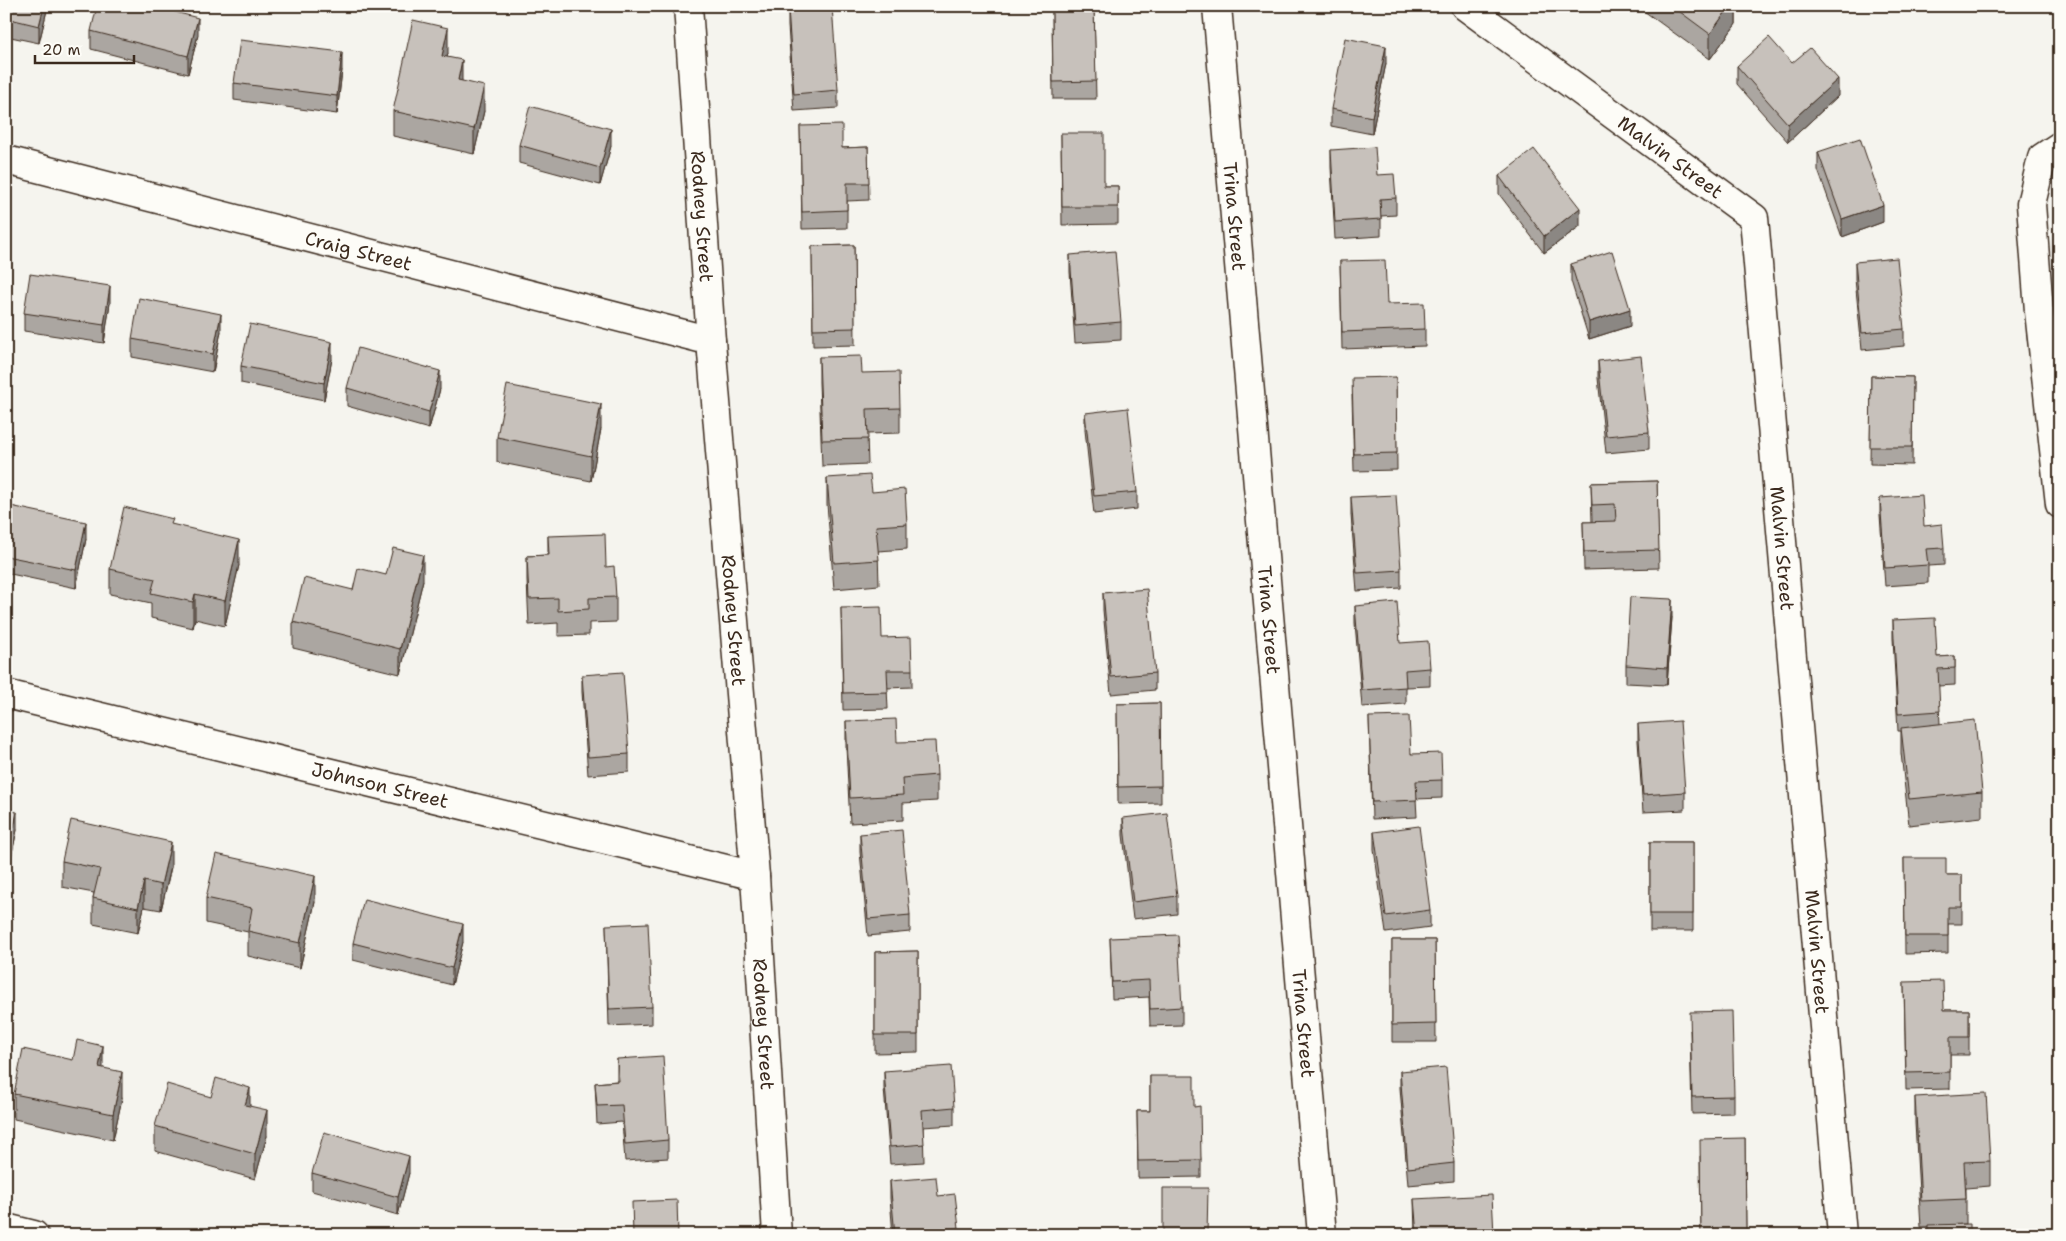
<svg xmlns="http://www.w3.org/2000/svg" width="2066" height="1241" font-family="'Shantell Sans',sans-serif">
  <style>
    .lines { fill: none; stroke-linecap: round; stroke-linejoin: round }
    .minor-casing { stroke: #3b2a1e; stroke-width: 31 }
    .minor { stroke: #fdfcf7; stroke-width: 28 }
    .wall { fill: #aba6a1; stroke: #3b2a1e }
    .shaded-wall { fill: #8b8783; stroke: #3b2a1e }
    .building { fill: #c7c1bb; stroke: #3b2a1e }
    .labels { text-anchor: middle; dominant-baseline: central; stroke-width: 4; stroke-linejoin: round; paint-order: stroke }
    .street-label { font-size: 19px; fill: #3b2a1e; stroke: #fdfcf7 }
  </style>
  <rect width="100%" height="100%" fill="#f5f4ee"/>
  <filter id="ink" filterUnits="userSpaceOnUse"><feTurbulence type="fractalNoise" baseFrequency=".02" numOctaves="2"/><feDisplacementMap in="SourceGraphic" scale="10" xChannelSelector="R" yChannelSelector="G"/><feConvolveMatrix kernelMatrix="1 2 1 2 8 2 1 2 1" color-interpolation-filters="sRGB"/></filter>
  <g filter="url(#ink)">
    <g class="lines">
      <defs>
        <g id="minor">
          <path id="s1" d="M688,6L711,341L755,876L777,1235"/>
          <path id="s2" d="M1217,6L1322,1235"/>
          <path id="s3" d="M1465,6L1754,218L1842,1235"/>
          <path d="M2060,146L2042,158L2031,204L2039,311L2060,504"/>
          <path id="s4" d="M6,160L711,341"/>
          <path id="s5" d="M6,694L755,876"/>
          <path d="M6,1228L34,1235"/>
        </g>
      </defs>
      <use href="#minor" class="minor-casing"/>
      <use href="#minor" class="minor"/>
    </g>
    <g class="wall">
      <path d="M6,6H48L39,43L6,36Z"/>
      <path d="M1637,6H1736V24L1710,59Z"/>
      <path d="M1094,8L1096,99H1053L1052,9Z"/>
      <path d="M788,9L838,90V108L794,111L788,26Z"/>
      <path d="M91,31L198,35L188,74L91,49Z"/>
      <path d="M448,53L447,57L462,81L484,111L474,154L393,136V111Z"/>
      <path d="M1386,63L1372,134L1331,126V109Z"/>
      <path d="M1737,66L1838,96L1788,142L1737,84Z"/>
      <path d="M342,70L337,114L234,100V83Z"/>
      <path d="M800,126L842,148L868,147L869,200L847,201V228L802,229Z"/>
      <path d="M1061,133L1104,186H1118V224L1062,225Z"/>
      <path d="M519,145L611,146L600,185L519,163Z"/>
      <path d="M1331,150L1377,175L1396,198V215L1381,216V236L1335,239L1331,167Z"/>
      <path d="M1818,152L1883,222L1842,237L1818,170Z"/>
      <path d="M1499,176L1580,226L1544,253L1499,194Z"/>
      <path d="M854,245L855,345L813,346L812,246Z"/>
      <path d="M1070,255L1121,322V340L1075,343L1070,272Z"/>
      <path d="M1340,261L1387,304L1425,329V346L1342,349Z"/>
      <path d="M1855,262L1904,329V346L1862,350L1855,279Z"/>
      <path d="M1571,264L1630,326L1589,339L1571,281Z"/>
      <path d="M110,303L104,343L24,331V313Z"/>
      <path d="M221,331L213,372L132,357V339Z"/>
      <path d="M819,357L862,373L900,408V433L867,434L868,464L822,466L819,382Z"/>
      <path d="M332,359L324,400L241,383V366Z"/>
      <path d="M1598,361L1649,432V449L1606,453L1598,378Z"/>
      <path d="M1871,376L1913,377L1912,465L1870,464Z"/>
      <path d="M1396,377L1397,470L1354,471L1352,395Z"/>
      <path d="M347,388L440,389L429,429L347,406Z"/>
      <path d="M1085,413L1137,492V509L1094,514L1085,430Z"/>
      <path d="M601,429L591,481L497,462V437Z"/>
      <path d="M827,478L872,492L907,524V549L878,551L879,585L834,589L827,504Z"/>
      <path d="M1657,481L1659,568L1584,570L1583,522H1592L1591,483Z"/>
      <path d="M1351,497L1401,570V588L1357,591L1351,515Z"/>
      <path d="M1880,498L1924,526L1944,548V565L1928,566V583L1885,586L1880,515Z"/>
      <path d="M6,505L86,539L76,588L6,573Z"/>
      <path d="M173,525L239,565L225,626L195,619L193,628L151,618V603L110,594V569Z"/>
      <path d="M548,536L606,567L616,597V622L589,623V635L558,636V623L529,625L527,581V556L548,555Z"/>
      <path d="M386,575L423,580L400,674L293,648V622L353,590Z"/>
      <path d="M1103,593L1155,673V690L1111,694L1103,610Z"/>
      <path d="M1355,606L1430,668V686L1406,687V704L1362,707L1355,623Z"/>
      <path d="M841,608L882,638L912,670V687L887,688L888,709L843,710Z"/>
      <path d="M1672,617L1667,685L1626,683V665Z"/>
      <path d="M1893,620L1937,657L1955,656V685L1938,686L1940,724L1982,792V817L1909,825L1901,753V731H1898L1893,638Z"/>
      <path d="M582,675L629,754V772L588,775L582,692Z"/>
      <path d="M1160,703L1161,803L1118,804L1117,704Z"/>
      <path d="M1369,717L1442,780V798L1416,799L1417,817L1372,819Z"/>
      <path d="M846,721L897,742L937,775V801L903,803V820L850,823L846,747Z"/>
      <path d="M1638,724L1685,792V810L1643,812L1638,741Z"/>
      <path d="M6,810L17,830L8,871H6Z"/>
      <path d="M1123,818L1177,896V914L1133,919L1123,835Z"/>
      <path d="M1374,832L1430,910V927L1386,933L1374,849Z"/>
      <path d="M860,834L910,915V932L868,936L860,852Z"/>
      <rect x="1650" y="842" width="43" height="89"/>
      <path d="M1904,858L1946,875H1962V924H1948V953L1905,954Z"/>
      <path d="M62,861L171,867L161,910L144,907L138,933L93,924V898L94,893L62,887Z"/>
      <path d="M206,898L315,902L300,968L248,956V932L206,923Z"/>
      <path d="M606,925L652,1007V1024L609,1026Z"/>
      <path d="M1110,938L1182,1007V1025L1150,1026L1149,997L1112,999Z"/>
      <path d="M1392,940H1435L1436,1042H1392Z"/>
      <path d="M463,942L452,985L353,960V943Z"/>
      <path d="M918,951V1052L875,1053V952Z"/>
      <path d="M1904,982L1944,1010H1969V1055H1950V1089L1906,1090Z"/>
      <path d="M1690,1030L1734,1096V1113L1692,1114Z"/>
      <path d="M617,1059L668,1140V1158L625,1161L622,1122L597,1124L595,1083L617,1081Z"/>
      <path d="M103,1068L122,1098L113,1140L14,1119V1094Z"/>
      <path d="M884,1071L954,1107V1125L923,1127L924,1162L890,1164L884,1088Z"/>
      <path d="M1400,1071L1454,1163V1181L1408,1185L1400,1088Z"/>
      <path d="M1150,1076L1194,1107L1201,1160V1177L1138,1178L1137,1111H1150Z"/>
      <path d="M211,1097L250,1106L267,1136L255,1179L155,1151V1126Z"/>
      <path d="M1915,1097L1990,1161V1186L1966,1188V1224L1921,1227L1915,1123Z"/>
      <path d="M1745,1138L1746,1235H1701L1700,1156Z"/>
      <path d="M312,1173H409L398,1215L312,1191Z"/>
      <path d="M890,1181L938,1196L959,1228V1235H893L890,1198Z"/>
      <path d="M1414,1199L1494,1235H1415Z"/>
    </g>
    <g class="shaded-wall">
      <path d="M44,6H48L39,43V26Z"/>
      <path d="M1730,6H1736V24L1710,59V34Z"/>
      <path d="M198,18V35L188,74V56Z"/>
      <path d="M448,28V53L442,81V56Z"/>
      <path d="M1386,46V63L1372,134V117Z"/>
      <path d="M342,52V70L337,114V96Z"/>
      <path d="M462,60V85L458,80Z"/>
      <path d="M1838,79V96L1788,142V124Z"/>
      <path d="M484,86V111L474,154V129Z"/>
      <path d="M611,129V146L600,185V168Z"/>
      <path d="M1883,205V222L1842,237V219Z"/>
      <path d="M1580,208V226L1544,253V236Z"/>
      <path d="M110,286V303L104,343V325Z"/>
      <path d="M1630,309V326L1589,339V322Z"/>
      <path d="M221,314V331L213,372V354Z"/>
      <path d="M332,342V359L324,400V383Z"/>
      <path d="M440,371V389L429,429V412Z"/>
      <path d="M601,404V429L591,481V456Z"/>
      <path d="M86,522V539L76,588V570Z"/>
      <path d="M239,540V565L225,626V601Z"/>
      <path d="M423,555V580L400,674V649Z"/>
      <path d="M195,594V619L193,628V602Z"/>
      <path d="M1672,599V617L1667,685V668Z"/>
      <path d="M17,812V830L8,871V854Z"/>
      <path d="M171,842V867L161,910V885Z"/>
      <path d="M315,876V902L300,968V943Z"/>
      <path d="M144,881V907L138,933V908Z"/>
      <path d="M463,924V942L452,985V968Z"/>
      <path d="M103,1046V1071L99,1067Z"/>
      <path d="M122,1072V1098L113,1140V1114Z"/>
      <path d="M250,1088V1113L245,1105Z"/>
      <path d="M267,1110V1136L255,1179V1154Z"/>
      <path d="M409,1156V1173L398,1215V1197Z"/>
    </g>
    <g class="building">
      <path d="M6,6H44L39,26L6,18Z"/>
      <path d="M97,6H152L198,18L188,56L91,31Z"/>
      <path d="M822,6H832L838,90L794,94L788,9Z"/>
      <path d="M1672,6H1730L1710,34Z"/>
      <path d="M1094,8L1096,81L1053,82L1052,9Z"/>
      <path d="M413,20L448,28L442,56L462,60L458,80L484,86L474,129L393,111Z"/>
      <path d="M1769,37L1792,63L1810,48L1838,79L1788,124L1737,66Z"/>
      <path d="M1345,38L1386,46L1372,117L1331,109Z"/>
      <path d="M240,40L342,52L337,96L234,83Z"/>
      <path d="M530,106L611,129L600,168L519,145Z"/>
      <path d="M842,125V148L868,147L869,183H847V210L802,212L800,126Z"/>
      <path d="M1061,133H1104V186H1118V207H1062Z"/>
      <path d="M1860,138L1883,205L1842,219L1818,152Z"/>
      <path d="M1375,147L1377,175L1394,174L1396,198L1380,199L1381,219L1335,222L1331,150Z"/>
      <path d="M1534,149L1580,208L1544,236L1499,176Z"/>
      <path d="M854,245L855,328L813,329L812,246Z"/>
      <path d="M1115,251L1121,322L1075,326L1070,255Z"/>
      <path d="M1612,251L1630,309L1589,322L1571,264Z"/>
      <path d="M1897,258L1904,329L1862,333L1855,262Z"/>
      <path d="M1385,260L1387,304L1424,303L1425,329L1342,332L1340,261Z"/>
      <path d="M30,274L110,286L104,325L24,313Z"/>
      <path d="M139,298L221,314L213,354L132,339Z"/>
      <path d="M250,324L332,342L324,383L241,366Z"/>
      <path d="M358,348L440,371L429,412L347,388Z"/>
      <path d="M861,356L862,373L899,372L900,408L867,409L868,439L822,440L819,357Z"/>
      <path d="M1641,356L1649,432L1606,436L1598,361Z"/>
      <path d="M1871,376L1913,377L1912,447H1870Z"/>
      <path d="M1396,377L1397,453L1354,454L1352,378Z"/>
      <path d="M507,385L601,404L591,456L497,437Z"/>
      <path d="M1128,408L1137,492L1094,496L1085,413Z"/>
      <path d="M870,475L872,492L905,489L907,524L876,526L879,560L834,563L827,478Z"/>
      <path d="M1657,481L1659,550L1584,552L1583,522L1616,521L1615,504L1592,505L1591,483Z"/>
      <path d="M1396,495L1401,570L1357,573L1351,497Z"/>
      <path d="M1922,495L1924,526L1942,524L1944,548L1926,549L1928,565L1885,568L1880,498Z"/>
      <path d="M6,505L86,522L76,570L6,556Z"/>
      <path d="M124,507L173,519L171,524L239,540L225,601L195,594L193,602L151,593L155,579L110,569Z"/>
      <path d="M605,534L606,567L614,566L616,597L589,598V609L558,611V598L529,599L527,556L549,555L548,536Z"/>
      <path d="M393,548L423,555L400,649L293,622L304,578L353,590L358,568L386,575Z"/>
      <path d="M1147,589L1155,673L1111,677L1103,593Z"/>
      <path d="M1630,597L1672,599L1667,668L1626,665Z"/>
      <path d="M1397,602L1400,643L1428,641L1430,668L1405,670L1406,687L1362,690L1355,606Z"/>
      <path d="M881,607L882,638L911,637L912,670H887L888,692L843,693L841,608Z"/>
      <path d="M1935,618L1937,657L1955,656V668L1938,669L1940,711L1898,714L1893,620Z"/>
      <path d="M623,672L629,754L588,757L582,675Z"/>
      <path d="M1160,703L1161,786L1118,787L1117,704Z"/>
      <path d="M1409,716L1411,754L1441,753L1442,780L1416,781L1417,800L1372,802L1369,717Z"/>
      <path d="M896,719L897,742L935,741L937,775L902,778L903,795L850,798L846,721Z"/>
      <path d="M1975,720L1982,792L1909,799L1901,728Z"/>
      <path d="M1680,721L1685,792L1643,795L1638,724Z"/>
      <path d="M6,810L17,812L8,854L6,853Z"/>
      <path d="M1167,813L1177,896L1133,902L1123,818Z"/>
      <path d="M71,820L171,842L161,885L144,881L138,908L93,898L100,869L62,861Z"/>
      <path d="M1419,826L1430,910L1386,916L1374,832Z"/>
      <path d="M902,830L910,915L868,919L860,834Z"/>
      <rect x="1650" y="842" width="43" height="72"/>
      <path d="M216,854L315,876L300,943L248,931L252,908L206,898Z"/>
      <path d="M1904,858H1946V875H1962V907H1948V936H1905Z"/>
      <path d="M364,899L463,924L452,968L353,943Z"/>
      <path d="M648,923L652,1007L609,1009L606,925Z"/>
      <path d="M1178,935L1182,1007L1150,1009L1149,980L1112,982L1110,938Z"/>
      <path d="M1392,940H1435L1436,1024L1392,1025Z"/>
      <path d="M918,951V1035H875V952Z"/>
      <path d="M1943,981L1944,1010H1969V1037H1950V1072L1906,1073L1904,982Z"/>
      <path d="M1732,1011L1734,1096L1692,1097L1690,1012Z"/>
      <path d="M77,1040L103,1046L99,1067L122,1072L113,1114L14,1094L23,1049L73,1060Z"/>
      <path d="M663,1056L668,1140L625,1144L622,1105L597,1106L595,1083L619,1081L617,1059Z"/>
      <path d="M951,1066L954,1107L922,1110L924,1144L890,1147L884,1071Z"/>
      <path d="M1446,1067L1454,1163L1408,1168L1400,1071Z"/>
      <path d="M1150,1076H1194V1107L1200,1106L1201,1160L1138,1161L1137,1111H1150Z"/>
      <path d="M216,1078L250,1088L245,1105L267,1110L255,1154L155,1126L167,1084L211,1097Z"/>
      <path d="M1986,1093L1990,1161L1964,1162L1966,1199L1921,1201L1915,1097Z"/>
      <path d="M324,1132L409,1156L398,1197L312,1173Z"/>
      <path d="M1745,1138L1746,1232L1701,1233L1700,1139Z"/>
      <path d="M936,1177L938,1196L955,1194L959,1228L941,1229V1235H895L890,1181Z"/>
      <path d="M1163,1188H1208L1207,1235H1163Z"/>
      <path d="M1492,1195L1494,1235H1417L1414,1199Z"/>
      <path d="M677,1200L678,1235H633L632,1202Z"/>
      <path d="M1970,1224V1235H1928V1225Z"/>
    </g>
  </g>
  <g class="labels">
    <g class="street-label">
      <text stroke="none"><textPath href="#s3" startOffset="255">Malvin Street</textPath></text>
      <text stroke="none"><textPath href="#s1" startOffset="211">Rodney Street</textPath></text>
      <text stroke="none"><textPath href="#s2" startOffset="211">Trina Street</textPath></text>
      <text stroke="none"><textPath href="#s4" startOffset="364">Craig Street</textPath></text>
      <text stroke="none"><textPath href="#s3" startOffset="690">Malvin Street</textPath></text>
      <text stroke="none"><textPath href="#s1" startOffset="616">Rodney Street</textPath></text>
      <text stroke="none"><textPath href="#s2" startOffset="616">Trina Street</textPath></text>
      <text stroke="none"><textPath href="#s5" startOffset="385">Johnson Street</textPath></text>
      <text stroke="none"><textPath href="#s3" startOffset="1095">Malvin Street</textPath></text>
      <text stroke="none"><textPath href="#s1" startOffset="1021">Rodney Street</textPath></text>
      <text stroke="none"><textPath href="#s2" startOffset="1021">Trina Street</textPath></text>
    </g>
  </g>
  <rect width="2066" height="1241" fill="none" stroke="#fdfcf7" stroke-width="25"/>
  <rect x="12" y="12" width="2041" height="1216" fill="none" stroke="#3b2a1e" stroke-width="2" filter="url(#ink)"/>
  <path d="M35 55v8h99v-8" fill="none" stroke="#3b2a1e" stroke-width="2.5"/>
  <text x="42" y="55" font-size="15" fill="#3b2a1e" stroke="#fdfcf7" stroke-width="4" paint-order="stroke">20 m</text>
</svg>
